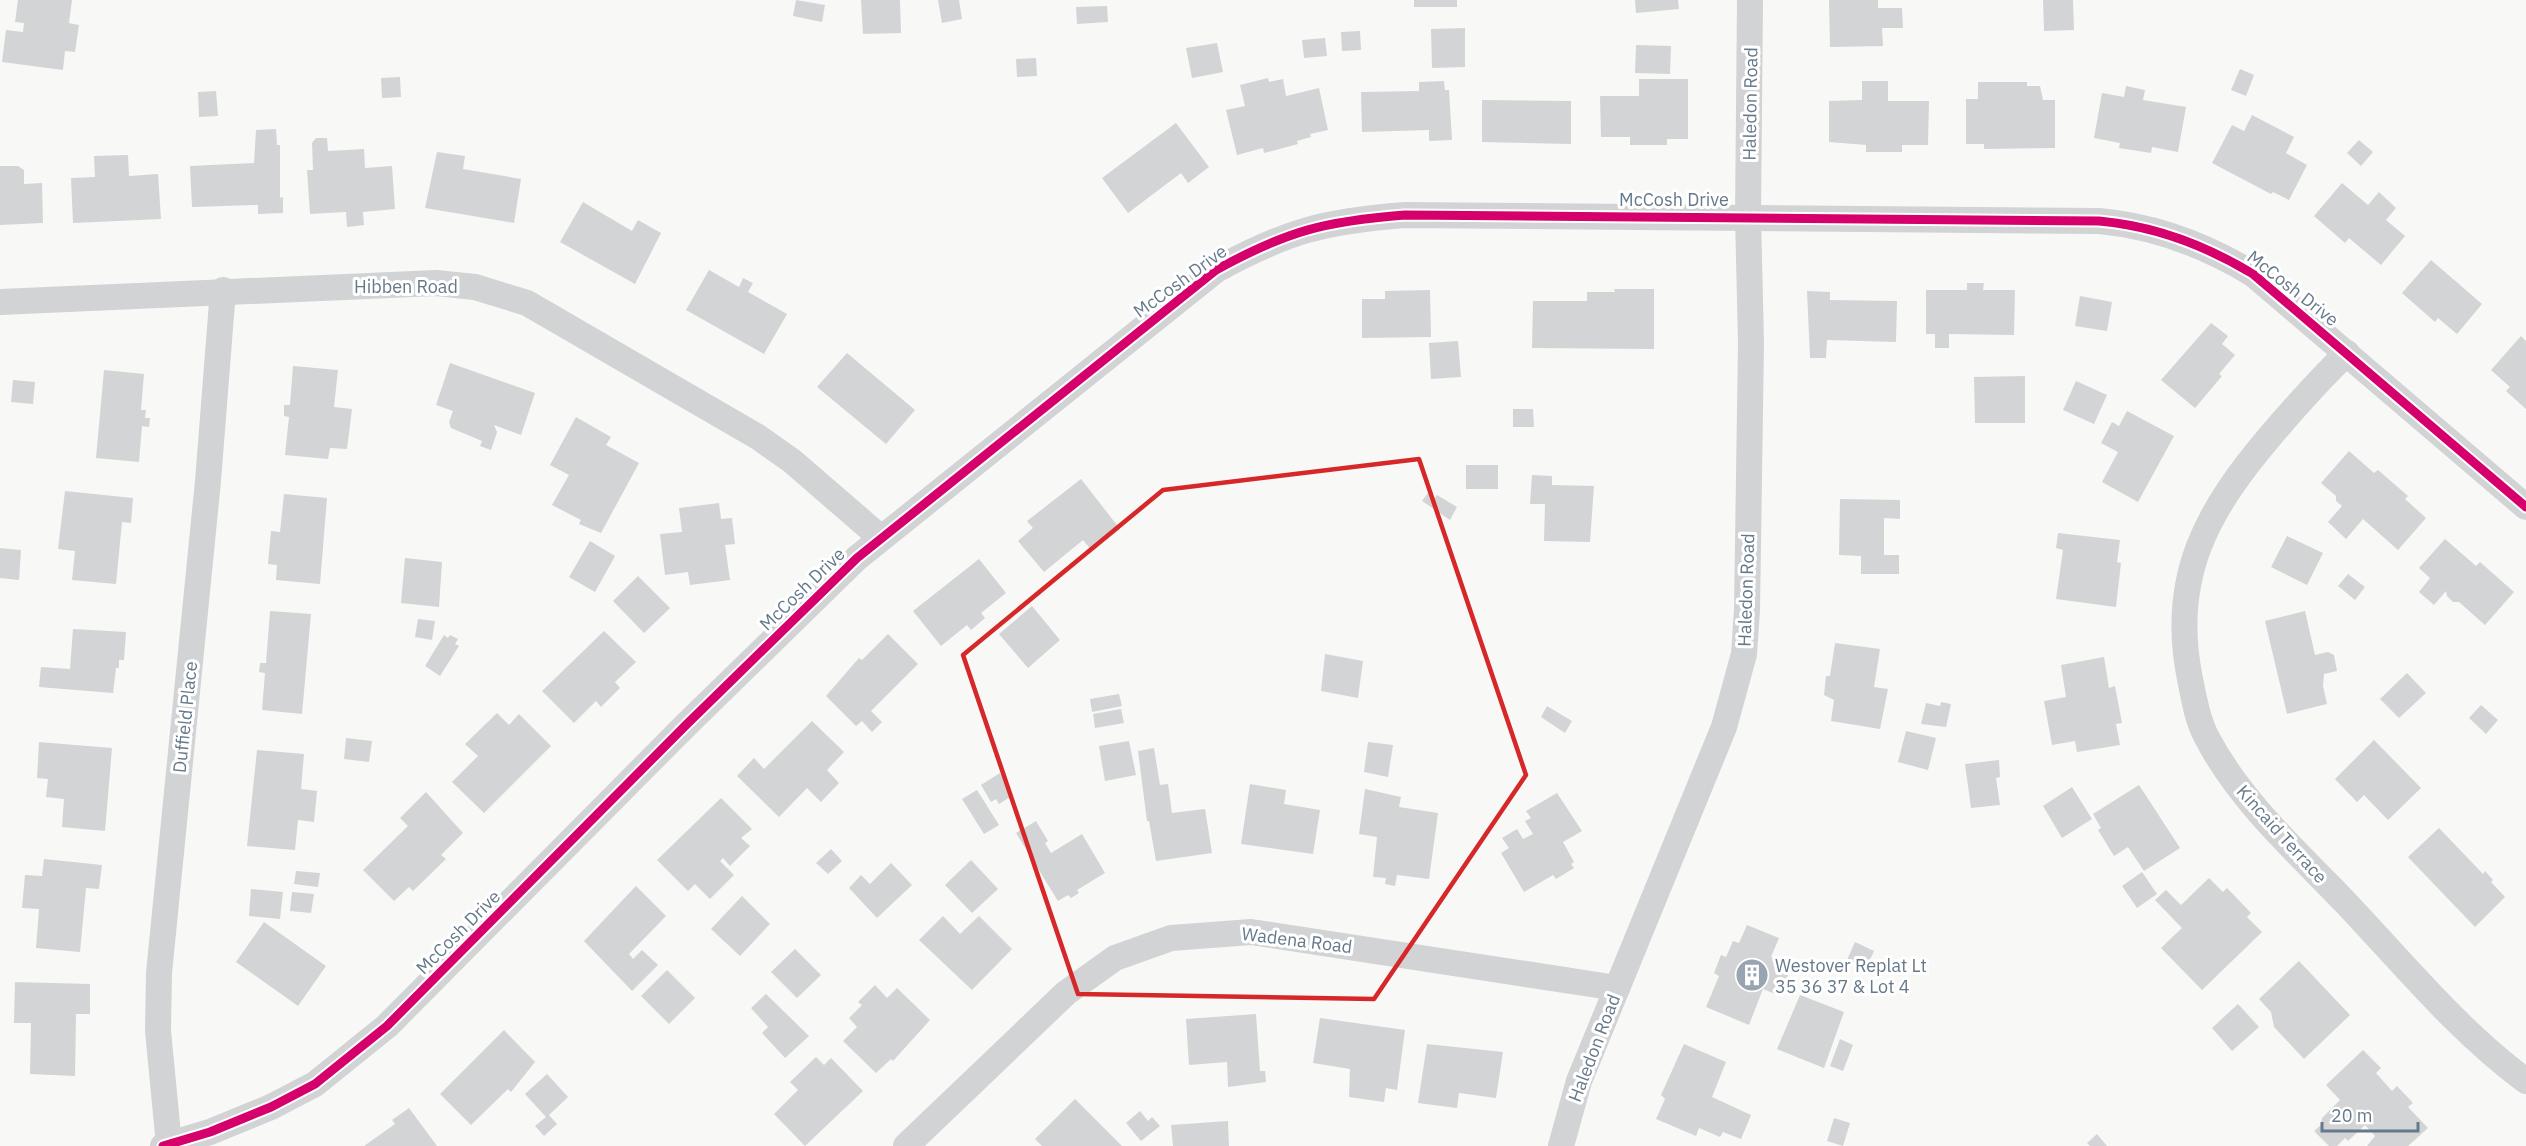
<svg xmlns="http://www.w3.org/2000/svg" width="2526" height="1146" font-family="'IBM Plex Sans',sans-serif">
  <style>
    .building { fill: #d3d4d5 }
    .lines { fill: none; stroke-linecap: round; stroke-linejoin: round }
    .street { stroke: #d2d3d4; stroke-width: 26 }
    .cycleway-casing { stroke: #fff; stroke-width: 13 }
    .cycleway { stroke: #d6006c; stroke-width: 9 }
    .marked { fill: none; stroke: #d62828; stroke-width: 4.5; stroke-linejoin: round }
    .labels { text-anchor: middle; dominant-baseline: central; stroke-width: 6; stroke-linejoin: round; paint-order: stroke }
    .street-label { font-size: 18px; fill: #65798a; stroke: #fff }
    .poi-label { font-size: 18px; fill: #65798a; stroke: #fff; text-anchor: start }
  </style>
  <rect width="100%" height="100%" fill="#f8f8f7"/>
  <g class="building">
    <path d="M18,0H72L69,23L79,25L75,52L65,51L63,70L2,62L6,30L23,32L24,23L15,22Z"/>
    <path d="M796,0L825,5L822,22L793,16Z"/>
    <path d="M861,0H900L901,33L863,34Z"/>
    <path d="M938,0H959L962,19L942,23Z"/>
    <rect x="1414" y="0" width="43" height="7"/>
    <path d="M1635,0H1678L1679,9L1636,13Z"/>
    <path d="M1829,0H1878V8H1902L1903,28H1882L1883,46L1830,47Z"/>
    <path d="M2043,0H2073L2074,30L2044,31Z"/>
    <path d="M1107,6L1108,22L1077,24L1076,7Z"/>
    <path d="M1465,28V67L1432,68L1431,29Z"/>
    <path d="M1360,31L1361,50L1342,51L1341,32Z"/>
    <path d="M1325,38L1327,56L1304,58L1302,40Z"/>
    <path d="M1217,43L1223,72L1192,78L1186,48Z"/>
    <path d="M1636,45L1671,46L1670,74L1635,73Z"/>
    <path d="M1036,58L1037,76L1017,77L1016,59Z"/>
    <path d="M2240,69L2254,75L2246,96L2231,90Z"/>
    <path d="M400,77L401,97L382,98L381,78Z"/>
    <path d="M1268,78L1269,82L1283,79L1286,96L1319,88L1328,130L1310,134L1311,137L1297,141L1298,144L1264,153L1263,148L1237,155L1226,110L1245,106L1240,85Z"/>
    <path d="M1639,79H1688V139H1667V145H1630V137H1601L1600,96H1639Z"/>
    <path d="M1444,81L1445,90H1449L1452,140L1429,141V130L1362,132L1361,92L1419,91V82Z"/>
    <path d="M1862,81H1888V101H1929L1928,145H1902V152H1866V145L1829,142V101L1862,100Z"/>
    <path d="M1978,82H2027V86H2040L2043,100H2055V148L1984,149V144H1966V99H1978Z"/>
    <path d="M2126,86L2145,90L2143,100L2186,107L2178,152L2152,147L2151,153L2119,148L2120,143L2094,138L2102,93L2124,97Z"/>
    <path d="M216,91L218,116L199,117L198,92Z"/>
    <path d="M1482,100L1571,101V144L1482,142Z"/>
    <path d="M2252,115L2294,137L2286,153L2307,165L2289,200L2273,192L2271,194L2212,163L2232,125L2244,131Z"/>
    <path d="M1176,123L1209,167L1188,183L1181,173L1128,213L1102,178Z"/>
    <path d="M276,129L277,145H280V198L283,197V213L258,214V205L192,207L190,166L254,163L256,130Z"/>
    <path d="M316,138H327L328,151L364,149L365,168L392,166L395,209L363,212L364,225L347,227L346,212L310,214L307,170H313L312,143Z"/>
    <path d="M2359,140L2373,152L2361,166L2347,153Z"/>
    <path d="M437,152L465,156L463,169L521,179L514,223L425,208Z"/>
    <path d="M128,155L129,176L158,174L161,219L73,223L71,178L95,177L94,156Z"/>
    <path d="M0,166H18L24,170V184L42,183L43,223L0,225Z"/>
    <path d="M2342,183L2368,205L2379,192L2396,208L2386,220L2405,236L2381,265L2349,238L2345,243L2314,216Z"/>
    <path d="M583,202L632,231L638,220L661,233L635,284L560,242Z"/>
    <path d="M2431,260L2482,304L2457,334L2438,318L2435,322L2402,293Z"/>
    <path d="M709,270L739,287L743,278L753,283L748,292L787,314L764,354L686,310Z"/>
    <path d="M1967,283H1984L1983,290H2015L2014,335L1949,334V348H1935V334H1926V290H1967Z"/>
    <path d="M1614,289H1654V349L1532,348L1533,301H1587V292H1615Z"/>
    <path d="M1430,290L1431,337L1362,338V299H1385V291Z"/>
    <path d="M1807,291L1830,292V300L1897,301L1896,342L1827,340L1826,358H1810Z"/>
    <path d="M2080,296L2112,302L2107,331L2075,326Z"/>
    <path d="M2211,323L2228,336L2222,344L2235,355L2219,374L2222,376L2195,408L2161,380Z"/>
    <path d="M2521,336L2526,341V409L2506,391L2510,387L2491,370Z"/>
    <path d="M1458,341L1461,377L1431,379L1429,343Z"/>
    <path d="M847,353L915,410L886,444L817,387Z"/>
    <path d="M450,363L535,393L521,435L494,425L497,432L491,450L480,446L482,441L451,428L449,422L453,411L436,405Z"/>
    <path d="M293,366L338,370L334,407L352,409L347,449L330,448L328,459L285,455L289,417L284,416V405H290Z"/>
    <path d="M104,370L144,374L141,410H146L145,418H150L149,427L142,426L139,462L96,458Z"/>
    <path d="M2025,376V423H1975L1974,377Z"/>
    <path d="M13,380L35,382L33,404L11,402Z"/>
    <path d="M2076,381L2107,395L2094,424L2063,410Z"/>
    <path d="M1513,409H1533L1534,427H1513Z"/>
    <path d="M2127,411L2174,436L2138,502L2102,482L2118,452L2101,443L2112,422L2119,426Z"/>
    <path d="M576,417L611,437L606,445L639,463L601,533L579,524L581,520L552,505L569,475L550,465Z"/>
    <path d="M2349,451L2374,473L2378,470L2408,496L2405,499L2426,518L2398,550L2363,519L2346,539L2328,522L2342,506L2336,501V496L2321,483Z"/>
    <rect x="1466" y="465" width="32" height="24"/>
    <path d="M1532,475L1552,476V485L1594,486L1590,542L1544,541L1545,504H1530Z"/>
    <path d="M1081,479L1120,529L1092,551L1083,540L1044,572L1018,541L1033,528L1027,521Z"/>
    <path d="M65,491L133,498L131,523L122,522L116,584L72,580L75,551L58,549Z"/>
    <path d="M1428,493L1435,498L1437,495L1457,507L1450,520L1422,501Z"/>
    <path d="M284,494L327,498L320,584L276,580L277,565L268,564L271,531L280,532Z"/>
    <path d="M1840,499L1900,500V519L1884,518V555H1899V574H1861V556L1839,555Z"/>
    <path d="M719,503L721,519L732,518L735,544L725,545L730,580L690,585L688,572L665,575L660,534L682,532L679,508Z"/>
    <path d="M2058,533L2120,540L2117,562L2121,563L2116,607L2056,599L2063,550L2056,548Z"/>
    <path d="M2287,536L2323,553L2307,585L2271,567Z"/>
    <path d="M2445,539L2476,566L2480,562L2514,592L2485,625L2459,602H2453L2447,596L2446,591L2434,605L2419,592L2430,578L2419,568Z"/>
    <path d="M590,541L615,556L595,592L569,577Z"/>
    <path d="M0,548L21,550L19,580L0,578Z"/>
    <path d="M405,558L442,562L439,607L401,603Z"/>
    <path d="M979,559L1006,593L981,613L985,618L971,630L967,625L941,646L913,611Z"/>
    <path d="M2348,574L2365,587L2355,600L2338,586Z"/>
    <path d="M638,576L670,608L644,633L613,601Z"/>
    <path d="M1032,606L1060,640L1028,668L999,634Z"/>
    <path d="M270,611L311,614L302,714L262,710L265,673L259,672L260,663H266Z"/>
    <path d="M2305,611L2315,655L2328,652L2334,655L2337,671L2324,674L2323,686L2327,704L2287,714L2265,621Z"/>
    <path d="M418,619L435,621L432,640L415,637Z"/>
    <path d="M73,629L126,632L124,660H119V668H116L113,693L39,687L41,667L70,669Z"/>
    <path d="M604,631L636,662L615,682L620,688L601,707L596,701L574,723L542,691Z"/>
    <path d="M888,634L918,664L871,711L882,722L872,732L862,721L856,726L826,696L859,658L862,660Z"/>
    <path d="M444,635L448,638L450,635L458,639L455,644L459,646L440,676L425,666Z"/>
    <path d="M1835,643L1880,649L1874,687L1888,689L1880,729L1831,721L1834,700L1824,695L1826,676H1830Z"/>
    <path d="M1325,654L1363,661L1358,698L1321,691Z"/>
    <path d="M2104,657L2109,688L2115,686L2122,723L2116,724L2120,745L2077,752L2075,741L2052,745L2044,701L2066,697L2061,665Z"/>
    <path d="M2407,673L2426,693L2399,718L2380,699Z"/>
    <path d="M1119,694L1122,706L1092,712L1090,699Z"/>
    <path d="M1941,702L1951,704L1946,727L1921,724L1926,703L1940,706Z"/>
    <path d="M2481,705L2498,720L2486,734L2469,718Z"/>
    <path d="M1547,706L1572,721L1565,733L1541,717Z"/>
    <path d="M1121,709L1124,723L1095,728L1093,714Z"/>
    <path d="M497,713L509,725L519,714L551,746L484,813L452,782L478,756L465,744Z"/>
    <path d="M812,721L844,752L827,770L839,783L821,802L807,788L779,817L737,776L754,758L764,769Z"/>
    <path d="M1906,731L1936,738L1928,770L1898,762Z"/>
    <path d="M346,738L372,741L369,762L344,759Z"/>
    <path d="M2374,740L2421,788L2388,820L2364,795L2357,802L2335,779Z"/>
    <path d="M1129,741L1136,775L1105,781L1099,746Z"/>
    <path d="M39,742L112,748L105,831L62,827L64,799L46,797L48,779L37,778Z"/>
    <path d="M1368,742L1393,745L1388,777L1364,772Z"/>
    <path d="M1154,748L1160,785L1168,784L1172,813L1205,809L1212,853L1156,861L1149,821H1147L1138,751Z"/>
    <path d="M257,750L304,754L301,789L317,791L314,822L298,820L295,850L247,846Z"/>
    <path d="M1999,760L2000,777L1996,778L2000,805L1971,808L1965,764Z"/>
    <path d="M1000,773L1013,795L999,804L996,799L991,802L981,785Z"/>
    <path d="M1250,784L1286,790L1284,804L1320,810L1313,854L1241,844Z"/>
    <path d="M2139,785L2180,848L2144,871L2128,847L2114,856L2098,830L2101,828L2093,814Z"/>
    <path d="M2072,787L2092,819L2062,838L2043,806Z"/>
    <path d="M1365,789L1401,797L1399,807L1438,813L1429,879L1397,875L1395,886L1385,884L1386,878L1373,877L1377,837L1359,834Z"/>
    <path d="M977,790L999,825L984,834L962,799Z"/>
    <path d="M426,792L463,833L441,855L446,859L413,891L409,887L394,901L363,870L408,826L400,818Z"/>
    <path d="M1557,793L1582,831L1563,842L1574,862L1571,864L1574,868L1556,879L1553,875L1524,892L1501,853L1509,848L1502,838L1517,829L1523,839L1533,834L1525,821L1531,818L1526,811Z"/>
    <path d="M721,798L752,829L741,838L750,846L730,866L723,858L720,861L734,875L710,899L695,884L688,891L657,860Z"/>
    <path d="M1036,821L1048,841L1045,843L1051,853L1082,834L1105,873L1077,890L1079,893L1071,898L1068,895L1058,901L1016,833Z"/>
    <path d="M2439,828L2483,874L2485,871L2493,880L2491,882L2505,897L2475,927L2408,857Z"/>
    <path d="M831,849L842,861L828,874L816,863Z"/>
    <path d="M44,859L102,865L99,889L86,888L80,952L36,948L39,909L22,908L25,875L42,876Z"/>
    <path d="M971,860L998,889L972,913L945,885Z"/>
    <path d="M891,863L912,885L877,918L849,888L861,875L870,884Z"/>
    <path d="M296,871L320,873L318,887L294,884Z"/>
    <path d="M2142,872L2157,894L2137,908L2122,886Z"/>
    <path d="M2209,878L2223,892L2227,888L2251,913L2247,917L2262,932L2202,990L2161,948L2182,928L2155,900L2166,890L2181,905Z"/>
    <path d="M636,886L666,916L629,954L633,959L642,950L658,965L632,991L584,941Z"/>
    <path d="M251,889L283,892L280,919L249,916Z"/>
    <path d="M292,892L314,894L311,913L290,911Z"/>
    <path d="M742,896L770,924L740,956L711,929Z"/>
    <path d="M943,916L960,934L979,916L1012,949L972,990L919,940Z"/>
    <path d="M264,922L326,966L298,1006L236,962Z"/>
    <path d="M1747,925L1779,938L1771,957L1792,965L1780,996L1763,989L1749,1025L1706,1007L1719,976L1714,973L1721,955L1726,957L1733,941L1739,943Z"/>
    <path d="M1855,942L1874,951L1866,968L1847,960Z"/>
    <path d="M795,949L821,975L797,998L771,972Z"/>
    <path d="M2299,961L2350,1015L2304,1059L2274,1027L2271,1012L2259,999Z"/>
    <path d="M667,970L695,998L669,1024L641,996Z"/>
    <path d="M15,982L90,984V1014H76L75,1076L30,1074L31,1023H14Z"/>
    <path d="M875,985L887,998L897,988L930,1020L893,1061L891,1059L876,1073L843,1041L857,1027L849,1018L862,1005L858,1002Z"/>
    <path d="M766,994L809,1036L785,1058L762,1033L768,1027L751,1008Z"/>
    <path d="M1800,995L1844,1012L1824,1068L1777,1049Z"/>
    <path d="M2238,1004L2259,1027L2232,1051L2212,1028Z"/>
    <path d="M1256,1014L1260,1071H1265L1266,1082L1228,1087L1227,1062L1189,1065L1186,1019Z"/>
    <path d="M1320,1018L1405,1030L1397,1090L1386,1088L1384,1102L1349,1097L1350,1069L1313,1063Z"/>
    <path d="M504,1030L535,1062L511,1092L508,1089L471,1125L440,1094Z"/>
    <path d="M1840,1039L1853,1045L1843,1071L1830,1066Z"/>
    <path d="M1427,1044L1503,1052L1496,1098L1459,1093L1457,1108L1418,1103Z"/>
    <path d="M1684,1044L1726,1062L1712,1097L1751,1115L1741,1139L1723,1132L1720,1137L1699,1128L1696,1136L1656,1119L1665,1099L1661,1095Z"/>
    <path d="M2363,1050L2381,1068L2376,1073L2392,1091L2397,1086L2413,1103L2408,1107L2428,1128L2408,1146H2367L2375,1136L2365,1125L2348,1141L2345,1138L2337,1146H2329L2314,1131L2321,1125L2322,1118L2340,1100L2326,1085Z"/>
    <path d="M816,1057L824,1065L831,1058L863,1091L805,1146L774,1114L798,1090L790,1082Z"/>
    <path d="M547,1074L568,1097L549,1115L557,1124L544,1136L535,1126L546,1117L525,1094Z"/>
    <path d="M1075,1099L1122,1146H1042L1035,1139Z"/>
    <path d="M409,1108L437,1146H364L395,1124L392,1120Z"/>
    <path d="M1140,1111L1148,1121L1152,1117L1160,1126L1141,1141L1126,1123Z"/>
    <path d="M1834,1118L1850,1123L1843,1146L1827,1141Z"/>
    <path d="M1228,1121L1229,1146H1173L1171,1125Z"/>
    <path d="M2097,1134L2107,1146H2090L2087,1143Z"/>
  </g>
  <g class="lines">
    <g class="street">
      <path d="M0,302L436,283L475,287L527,303L758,437L792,461L881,538"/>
      <path d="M2347,353C2320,379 2296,406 2272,434C2208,509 2169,576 2190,679C2194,698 2197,719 2206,736C2239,800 2295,850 2344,901C2402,962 2458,1031 2526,1081"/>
      <path d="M169,1145L158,1031L159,973L208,481L223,290"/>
      <path d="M163,1146L210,1132L271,1107L315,1084L387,1026L686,725L857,558L1216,270C1287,231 1325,221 1405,215L2099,221C2156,226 2205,245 2253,274L2526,507"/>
      <path d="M906,1146L1066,993L1115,958L1171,938L1251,932L1617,988"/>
      <path d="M1561,1146L1579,1081L1724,727L1744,654L1747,610L1751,343L1748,216L1750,0"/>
    </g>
    <defs>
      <path id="cycleway" d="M163,1146L210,1132L271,1107L315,1084L387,1026L686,725L857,558L1216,270C1287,231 1325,221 1405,215L2099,221C2156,226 2205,245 2253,274L2526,507"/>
    </defs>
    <use href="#cycleway" class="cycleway-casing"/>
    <use href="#cycleway" class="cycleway"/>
  </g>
  <path class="marked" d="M1419,459L1526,775L1374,999L1078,994L963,655L1163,490Z"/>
  <defs>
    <symbol id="building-disc" viewBox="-11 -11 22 22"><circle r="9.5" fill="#98a5b0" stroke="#fff"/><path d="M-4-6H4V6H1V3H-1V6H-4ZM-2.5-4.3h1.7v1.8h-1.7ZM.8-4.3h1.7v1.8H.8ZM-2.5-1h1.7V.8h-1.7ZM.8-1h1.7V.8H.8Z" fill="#fff"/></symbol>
  </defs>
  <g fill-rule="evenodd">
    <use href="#building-disc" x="1733" y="956" width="38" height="38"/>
  </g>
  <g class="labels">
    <g class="street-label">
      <text transform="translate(1750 104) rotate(-89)">Haledon Road</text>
      <text x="1674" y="199">McCosh Drive</text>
      <text transform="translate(1180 281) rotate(-36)">McCosh Drive</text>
      <text x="406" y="286">Hibben Road</text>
      <text transform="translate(2293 288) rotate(38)">McCosh Drive</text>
      <text transform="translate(802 589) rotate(-44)">McCosh Drive</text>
      <text transform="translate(1746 590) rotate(-88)">Haledon Road</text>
      <text transform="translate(185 717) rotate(-84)">Duffield Place</text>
      <text transform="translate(2282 834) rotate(48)">Kincaid Terrace</text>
      <text transform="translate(458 932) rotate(-45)">McCosh Drive</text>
      <text transform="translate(1297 940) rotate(7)">Wadena Road</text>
      <text transform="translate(1594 1048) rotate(-69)">Haledon Road</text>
    </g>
    <g class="poi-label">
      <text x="1775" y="965">Westover Replat Lt<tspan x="1775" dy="21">35 36 37 &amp; Lot 4</tspan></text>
    </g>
  </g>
  <path d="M2322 1122v9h96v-9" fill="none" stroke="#65798a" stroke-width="3"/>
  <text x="2331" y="1122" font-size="18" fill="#65798a" stroke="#ffffff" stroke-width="4.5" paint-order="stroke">20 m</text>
</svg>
